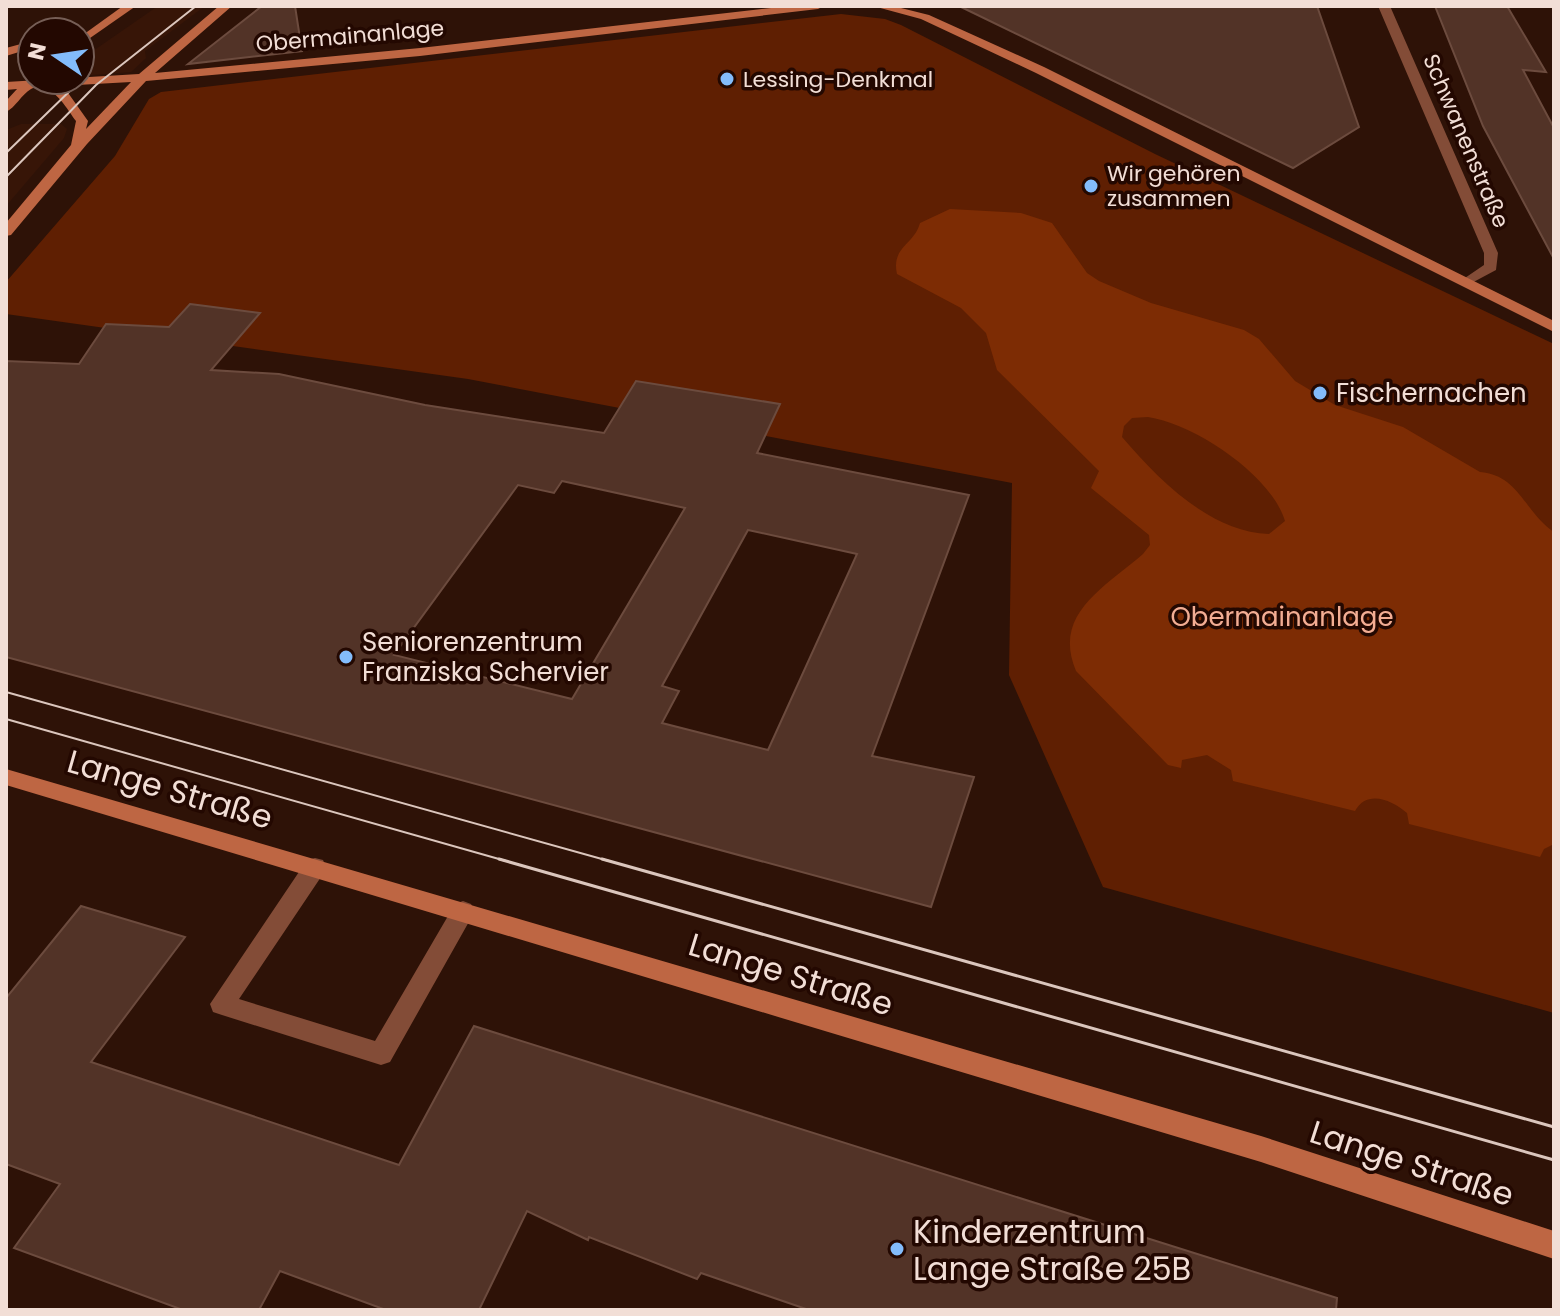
<svg xmlns="http://www.w3.org/2000/svg" width="1560" height="1316" font-family="Poppins,sans-serif">
  <style>
    .built { fill: #371507 }
    .green { fill: #5f1f02 }
    .water { fill: #7d2c04; fill-rule: evenodd }
    .building { fill: #523327; stroke: #6c4b3e; stroke-width: 2; fill-rule: evenodd }
    .lines { fill: none; stroke-linecap: round; stroke-linejoin: round }
    .service { fill: #834c37; fill-rule: evenodd }
    .minor { fill: #834c37; fill-rule: evenodd }
    .secondary { fill: #be6643; fill-rule: evenodd }
    .tram-far1 { stroke: #dbc6bd; stroke-width: 2 }
    .tram { stroke: #dbc6bd; stroke-width: 3 }
    .poi-dot { fill: #83bcfb; stroke: #230801; stroke-width: 3 }
    .labels { text-anchor: middle; dominant-baseline: central; stroke-width: 7; stroke-linejoin: round; paint-order: stroke }
    .far-street-label { font-size: 22px; fill: #f2ded6; stroke: #230801 }
    .far-poi-label { font-size: 22px; fill: #f2ded6; stroke: #230801; text-anchor: start }
    .poi-label { font-size: 26px; fill: #f2ded6; stroke: #230801; text-anchor: start }
    .park-label { font-size: 26px; fill: #f3ad93; stroke: #230801 }
    .near-street-label { font-size: 32px; fill: #f2ded6; stroke: #230801 }
    .near-poi-label { font-size: 32px; fill: #f2ded6; stroke: #230801; text-anchor: start }
  </style>
  <rect width="100%" height="100%" fill="#2e1207"/>
  <g class="built">
    <path d="M158,6H205L145,51L146,58L131,72L80,76V60Z"/>
    <path d="M21,124H61L67,129L64,138L6,206V130Z"/>
  </g>
  <path class="green" d="M841,14L885,19L901,25L1155,154L1554,344V1013L1103,887L1009,675L1012,483L468,379L6,314V282L115,156L149,99L161,92Z"/>
  <path class="water" d="M950,209L1021,213L1052,223L1087,273L1099,281L1151,303L1244,330L1259,339L1295,381L1335,405L1403,427L1480,472C1519,475 1525,513 1554,532V844L1544,849L1540,857L1409,824L1407,813C1392,800 1367,789 1355,811L1233,781L1231,770L1207,755L1182,760L1181,768L1168,765L1076,671C1052,614 1104,588 1143,554L1150,545L1149,535L1091,488L1099,471L997,370L986,333L961,308L897,274C891,247 914,245 920,223ZM1148,417C1195,424 1271,475 1285,521L1269,534C1210,532 1159,480 1122,437L1124,426L1132,418Z"/>
  <g class="building">
    <path d="M262,6H295L302,51L188,64Z"/>
    <path d="M959,6H1317L1359,127L1293,168Z"/>
    <path d="M1435,6H1507L1546,72L1523,70L1554,128V259L1483,126Z"/>
    <path d="M190,304L260,313L211,370L279,374L425,405L604,433L636,381L780,404L757,453L969,495L872,756L974,777L931,907L6,657V361L79,364L106,324L169,327ZM562,481L685,508L572,699L394,655L518,485L554,493ZM748,530L857,554L768,750L662,723L679,691L662,686Z"/>
    <path d="M81,906L185,937L91,1062L399,1165L474,1026L1337,1298L1336,1310H809L701,1273L697,1279L589,1237L588,1240L527,1211L479,1310H386L280,1271L259,1310H183L14,1248L60,1184L6,1164V998Z"/>
  </g>
  <g class="lines">
    <path class="service" d="M315,858L323,860L326,867L323,874L239,999L375,1041L455,904L463,901L471,904L475,911L390,1062L381,1065L222,1015L213,1012L210,1004L307,860Z"/>
    <path class="minor" d="M1378,6H1390L1498,253L1496,270L1466,286L1459,282L1484,265V253Z"/>
    <g class="secondary">
      <path d="M123,6H136L80,45V37Z"/>
      <path d="M219,6H232L155,73L420,48L789,6H824L818,9L420,56L146,81L87,144L11,235L6,236V223L71,145L76,121C67,109 50,78 31,89C21,95 16,107 6,112V101L17,89L6,90V82L139,74ZM131,82L86,129L88,121L66,90L59,86Z"/>
      <path d="M873,6H893L929,15L1044,67L1554,321V332L1036,73L921,19Z"/>
      <path d="M32,41V48L6,56V48Z"/>
      <path d="M6,769L1261,1136L1554,1231V1259L1261,1162L6,785Z"/>
    </g>
    <g class="tram-far1">
      <path d="M6,153L77,84"/>
      <path d="M6,177L96,85L196,6"/>
      <path d="M6,692L609,861"/>
      <path d="M6,719L506,861"/>
    </g>
    <g class="tram">
      <path d="M499,859L1554,1160"/>
      <path d="M602,859L1554,1127"/>
    </g>
  </g>
  <g class="poi-dot">
    <circle cx="727" cy="79" r="8"/>
    <circle cx="1091" cy="186" r="8"/>
    <circle cx="1320" cy="393" r="8"/>
    <circle cx="346" cy="657" r="8"/>
    <circle cx="897" cy="1249" r="8"/>
  </g>
  <g class="labels">
    <g class="far-street-label">
      <text transform="translate(350 36) rotate(-5)">Obermainanlage</text>
      <text transform="translate(1466 141) rotate(67)">Schwanenstraße</text>
    </g>
    <g class="far-poi-label">
      <text x="743" y="79">Lessing-Denkmal</text>
      <text x="1107" y="173">Wir gehören<tspan x="1107" dy="25">zusammen</tspan></text>
    </g>
    <g class="poi-label">
      <text x="1336" y="393">Fischernachen</text>
      <text x="362" y="642">Seniorenzentrum<tspan x="362" dy="30">Franziska Schervier</tspan></text>
    </g>
    <g class="park-label">
      <text x="1282" y="617">Obermainanlage</text>
    </g>
    <g class="near-street-label">
      <text transform="translate(170 789) rotate(16)">Lange Straße</text>
      <text transform="translate(791 974) rotate(17)">Lange Straße</text>
      <text transform="translate(1412 1163) rotate(18)">Lange Straße</text>
    </g>
    <g class="near-poi-label">
      <text x="913" y="1231">Kinderzentrum<tspan x="913" dy="37">Lange Straße 25B</tspan></text>
    </g>
  </g>
  <rect width="1560" height="1316" fill="none" stroke="#f2ded6" stroke-width="16"/>
  <g transform="translate(56 56) rotate(283)"><circle r="38" fill="#230801" stroke="#765e56" stroke-width="2"/>
  <path d="M0-6L14 30L0 20L-14 30Z" fill="#83bcfb"/>
  <text y="-12" font-size="22" font-weight="bold" text-anchor="middle" fill="#f2ded6">N</text>
  </g>
</svg>
